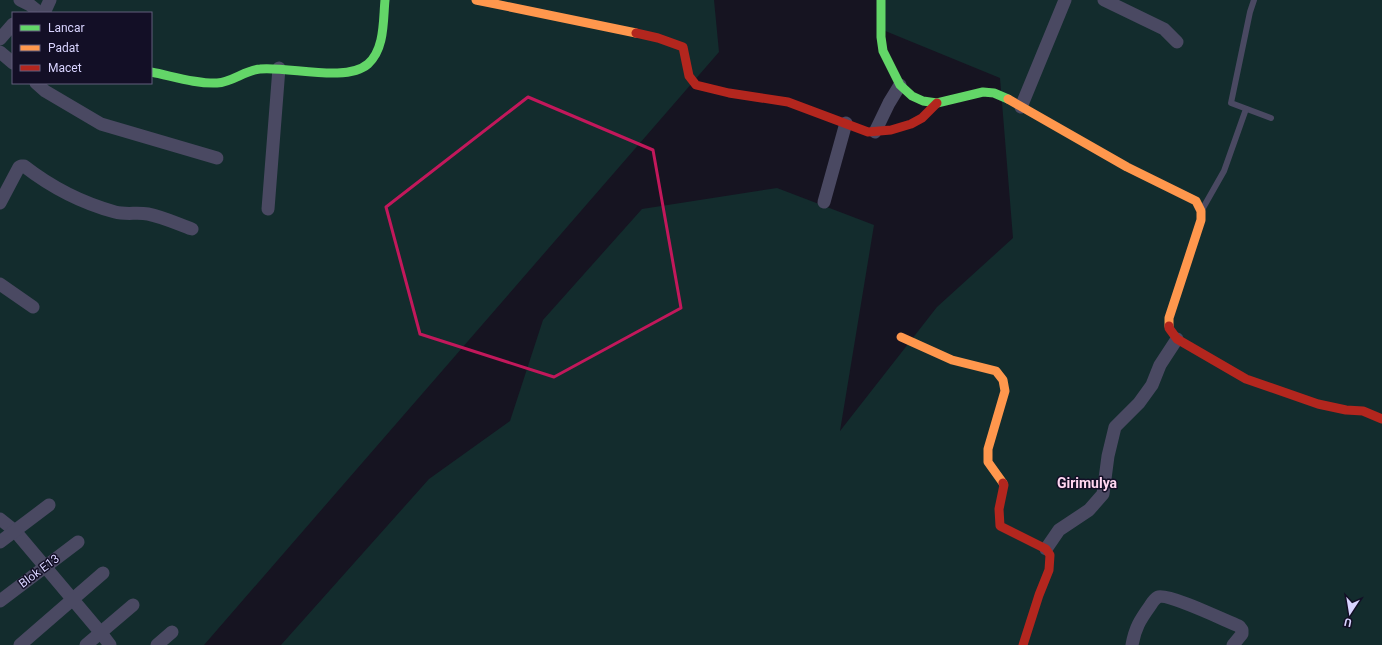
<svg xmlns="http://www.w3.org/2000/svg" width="1382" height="645" font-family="Roboto,sans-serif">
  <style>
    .green { fill: #132c2d; fill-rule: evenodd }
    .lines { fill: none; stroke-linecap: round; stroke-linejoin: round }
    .lane { stroke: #4a4962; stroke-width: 6 }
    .street { stroke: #4a4962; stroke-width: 13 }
    .fast { stroke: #63d668; stroke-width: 9 }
    .slow { stroke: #ff974d; stroke-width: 9 }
    .jam { stroke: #b3261e; stroke-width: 9 }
    .marked { fill: none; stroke: #c2185b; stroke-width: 3; stroke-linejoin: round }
    .labels { text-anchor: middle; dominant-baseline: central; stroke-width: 3; stroke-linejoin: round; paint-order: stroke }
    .street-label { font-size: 12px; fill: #d9d4ff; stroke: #130f26 }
    .quarter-label { font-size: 14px; font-weight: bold; fill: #ffd6f0; stroke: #130f26 }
  </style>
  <rect width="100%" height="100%" fill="#161421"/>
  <g class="green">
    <path d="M0,0H714L719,52L204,645H0ZM13,13H151V83H13Z"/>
    <path d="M881,0H1382V645H281L429,479L510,421L543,320L642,209L777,188L874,225L840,431L937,307L1013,238L1000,78L878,28Z"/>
  </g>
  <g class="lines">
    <g class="lane">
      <path d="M1254,0L1250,12L1231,103L1271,118"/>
      <path d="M1203,208L1224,171L1246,109"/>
    </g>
    <g class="street">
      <path d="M20,0L30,5L40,13"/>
      <path d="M1104,0L1164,29L1177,42"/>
      <path d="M44,13L50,0"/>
      <path d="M0,39L13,24"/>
      <path d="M0,52L13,63"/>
      <path d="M36,83L45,91L101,124L217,158"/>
      <path d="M1021,107L1065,0"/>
      <path d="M875,132L889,103L900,85"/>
      <path d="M824,202L846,123"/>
      <path d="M0,203L19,167L21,166H24C51,187 82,203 115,212C126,215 137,212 148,214C163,217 178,224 192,229"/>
      <path d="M268,209L279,68"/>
      <path d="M0,284L33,307"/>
      <path d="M0,519L15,531L101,633L110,645"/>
      <path d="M0,542L49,505"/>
      <path d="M1046,549L1059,530L1089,510L1103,494L1108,456L1115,427L1139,403L1152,385L1160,365L1177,339"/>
      <path d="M0,601L78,542"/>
      <path d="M20,645L103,573"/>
      <path d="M86,645L133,605"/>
      <path d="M157,645L172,632"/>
      <path d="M1132,645C1135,628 1140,620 1150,606C1152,603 1154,599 1158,597C1168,593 1226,621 1239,626L1242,630V634L1233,645"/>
    </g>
    <g class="fast">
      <path d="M881,0V37L883,51L900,85L912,96L923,101L937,103L983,92L994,93L1008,99"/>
      <path d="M151,72C172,76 195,84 217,83C233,82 245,70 260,69C289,66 346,83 368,64C385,49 383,20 385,0"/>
    </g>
    <g class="slow">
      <path d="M476,0L636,33"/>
      <path d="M1008,99L1127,167L1196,201L1201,211V220L1169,318V326"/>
      <path d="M901,337L952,360L996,371L1003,380L1005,391L988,449V462L1003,483"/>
    </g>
    <g class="jam">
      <path d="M636,33L658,38L683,47L689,76L696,85L729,93L788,102L868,132L891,130L911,124L922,118L937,103"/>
      <path d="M1169,326V328L1177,339L1246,379L1318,404L1346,410L1363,411L1382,419"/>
      <path d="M1003,483L1004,485L999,509L1000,526L1046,549L1050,555L1049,570L1039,595L1023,645"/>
    </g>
  </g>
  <path class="marked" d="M528,97L653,150L681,308L554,377L420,334L386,207Z"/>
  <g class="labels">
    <g class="street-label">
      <text transform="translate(39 571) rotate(-37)">Blok E13</text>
    </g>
    <g class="quarter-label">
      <text x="1087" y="483">Girimulya</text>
    </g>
  </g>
  <rect x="12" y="12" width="140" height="72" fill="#130f26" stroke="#625e7d"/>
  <rect x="20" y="25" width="20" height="6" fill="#63d668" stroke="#625e7d"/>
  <text x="48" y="32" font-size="12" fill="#d9d4ff">Lancar</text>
  <rect x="20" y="45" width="20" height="6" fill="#ff974d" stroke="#625e7d"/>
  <text x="48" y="52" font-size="12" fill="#d9d4ff">Padat</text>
  <rect x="20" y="65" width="20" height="6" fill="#b3261e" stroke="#625e7d"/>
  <text x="48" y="72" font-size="12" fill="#d9d4ff">Macet</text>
  <g transform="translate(1350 613) rotate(192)" stroke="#130f26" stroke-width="3" paint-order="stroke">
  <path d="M0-3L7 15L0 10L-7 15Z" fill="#d9d4ff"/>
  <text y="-6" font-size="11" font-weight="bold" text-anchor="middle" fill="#d9d4ff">U</text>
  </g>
</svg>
